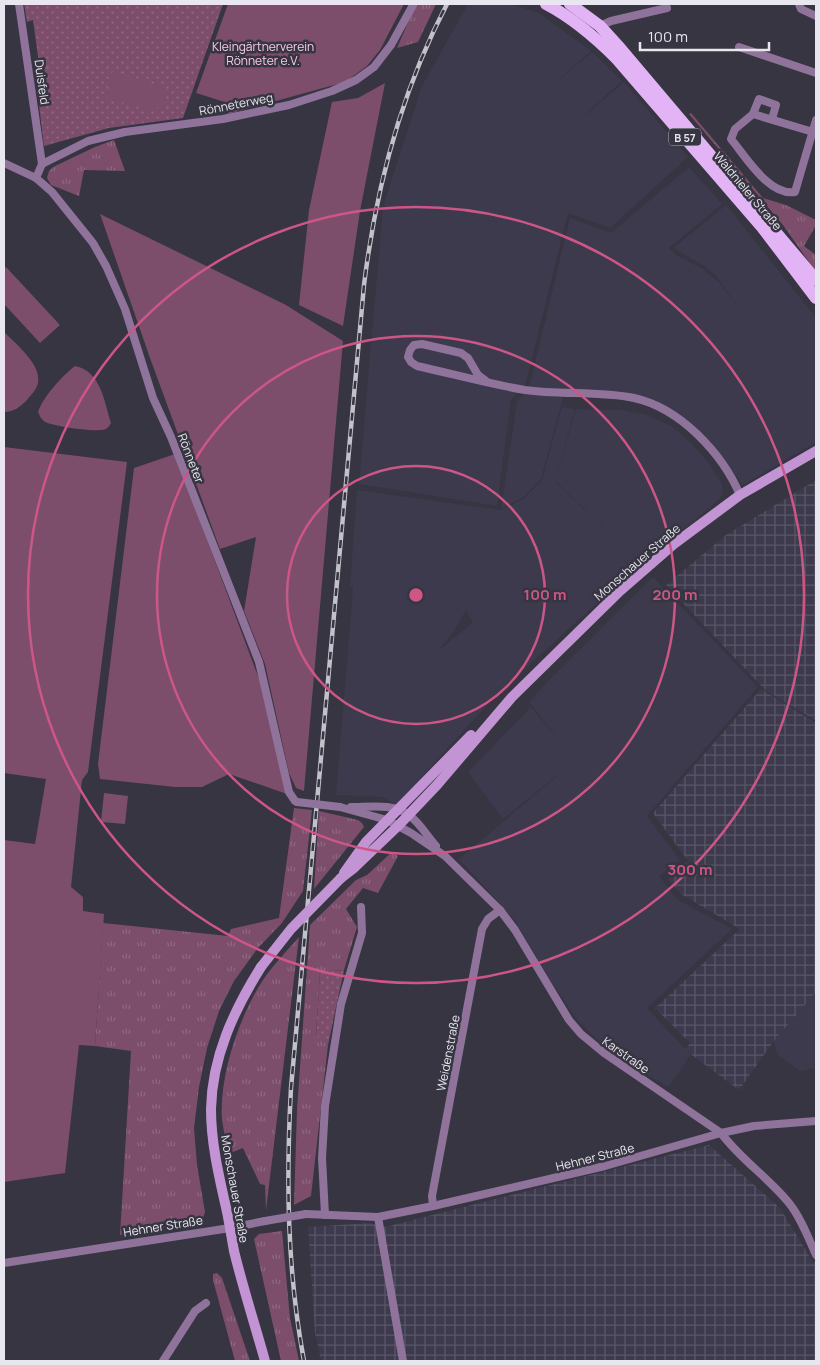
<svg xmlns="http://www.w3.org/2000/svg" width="820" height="1365" font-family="Manrope,sans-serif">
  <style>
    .built { fill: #3d3a4d; fill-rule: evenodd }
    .industrial { fill: url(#industrial-grid) }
    .grass { fill: url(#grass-tufts) }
    .park { fill: url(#park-dots) }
    .garden { fill: #7c4e6b }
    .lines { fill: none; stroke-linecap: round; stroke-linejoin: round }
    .street { stroke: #90739b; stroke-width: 8 }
    .secondary { stroke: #c394d4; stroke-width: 10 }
    .primary { stroke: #e3b4f5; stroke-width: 12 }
    .rail-casing { stroke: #c3c2cb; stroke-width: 4.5 }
    .rail { stroke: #363541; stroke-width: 2.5; stroke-dasharray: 8; stroke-linecap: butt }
    .street-bridge { stroke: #90739b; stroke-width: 8 }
    .secondary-bridge { stroke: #c394d4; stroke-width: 10 }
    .ring { fill: none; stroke: #cd5687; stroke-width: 2.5 }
    .labels { text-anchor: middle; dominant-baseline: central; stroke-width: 5; stroke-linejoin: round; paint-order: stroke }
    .shield { fill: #363541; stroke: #b3b2bb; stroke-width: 1 }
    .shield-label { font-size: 11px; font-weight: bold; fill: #e8e7ef }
    .park-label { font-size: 12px; fill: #ffc9e9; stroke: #363541 }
    .street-label { font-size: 12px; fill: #e8e7ef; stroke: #363541 }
    .centre { fill: #cd5687; stroke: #363541; stroke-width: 2.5 }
    .ring-label { font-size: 15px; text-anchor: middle; font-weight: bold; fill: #cd5687; stroke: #363541; stroke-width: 5; stroke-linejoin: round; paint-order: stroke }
  </style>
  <defs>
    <pattern id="industrial-grid" width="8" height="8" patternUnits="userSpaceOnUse" patternTransform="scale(1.25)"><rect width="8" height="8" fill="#3d3a4d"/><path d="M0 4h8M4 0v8" fill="none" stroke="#595667"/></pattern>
    <pattern id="grass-tufts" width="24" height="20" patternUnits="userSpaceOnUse" patternTransform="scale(1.25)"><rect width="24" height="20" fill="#7c4e6b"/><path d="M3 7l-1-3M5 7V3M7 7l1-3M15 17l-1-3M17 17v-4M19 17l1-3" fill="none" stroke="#8f6880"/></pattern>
    <pattern id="park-dots" width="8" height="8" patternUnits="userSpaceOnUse" patternTransform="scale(1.25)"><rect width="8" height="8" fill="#7c4e6b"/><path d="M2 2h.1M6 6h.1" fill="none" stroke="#8f6880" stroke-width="1.8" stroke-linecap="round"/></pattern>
  </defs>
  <rect width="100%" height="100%" fill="#363541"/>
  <g class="built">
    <path d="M468,4H512L539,13L591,51L549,88L592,52L622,81L573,126L624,82L688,157L610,228L568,213L525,386L511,399L497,506L359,484L383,207L422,86Z"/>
    <path d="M689,167L722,204L669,248L678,256L703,269L719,282L741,311L717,277L704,266L673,248L726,205L732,212L816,318V442L743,485L711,442L686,419L674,413L633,398L564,394L541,479L524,497L501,509L517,402L528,389L531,380L570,218L611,233Z"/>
    <path d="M562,407L575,409L555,482L641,563L495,696L396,805L383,797L336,795L353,587L350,586L357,490L501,510L525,498L542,480ZM466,610L473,622L437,652L454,631Z"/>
    <path d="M576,409L621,410L647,415L671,426L689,441L707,461L722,484L723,493L719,500L641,563L555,481Z"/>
    <path d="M653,577L758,687L647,816L680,860L659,876L677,899L732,929L647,1008L691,1055L668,1087L610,1052L579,1022L552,983L514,919L459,859L575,761L503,819L468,772L531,707L566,749L529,702L545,684Z"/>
    <path d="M816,992V1068L800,1071L777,1054L774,1041Z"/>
  </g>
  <g class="industrial">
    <path d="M816,480V721L765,690L666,585L726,535Z"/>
    <path d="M761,689L816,723V992L774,1041L739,1090L685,1050L690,1043L655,1008L740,929L681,894L668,879L688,861L653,813Z"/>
    <path d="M709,1145L780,1208L813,1262H816V1361H321L315,1332L308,1227L370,1223L385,1227Z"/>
  </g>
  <g class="grass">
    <path d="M416,4H436L418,42L397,48Z"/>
    <path d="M691,113L763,198L786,205L816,220V225L804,246L816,255V272L783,225L689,114Z"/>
    <path d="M114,140L125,171L84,170L79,196L51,185L47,178L49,171L53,167L95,147Z"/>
    <path d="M294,808L312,810L303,891L282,923L257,949L234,981L219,1011L207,1048L199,1087L194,1128L197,1165L205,1212L203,1218L197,1222L120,1235L131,1051L95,1046L103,923L228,936L231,929L279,918Z"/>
    <path d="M319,811L358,820L362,823L364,827L314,889Z"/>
    <path d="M392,852L398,856L378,893L363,888L346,909L357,927L344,970L320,972L316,1035L328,1045L311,1196L294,1205L297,1110L310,925L356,880L367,875Z"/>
    <path d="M299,937L266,1210L265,1185L260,1184L243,1148L228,1154C226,1143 224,1132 222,1120C219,1078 237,1024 258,988C269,969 285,953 299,937Z"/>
    <path d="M282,1231L290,1318L299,1361H281L254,1239L259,1234Z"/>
    <path d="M217,1273L222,1278L250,1361H235L213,1280V1274Z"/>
  </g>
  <g class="park">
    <path d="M24,4H223L183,118L109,128L44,146L35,72L39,64L33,20L27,22Z"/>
    <path d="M344,970L328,1045L316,1036L320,972Z"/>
  </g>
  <g class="garden">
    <path d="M228,4H404L380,50L367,66L345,82L228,114L231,104L196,93Z"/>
    <path d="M112,72L162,87L167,100L154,111L106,98Z"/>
    <path d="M385,83L360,211L343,326L299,305L309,210L332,102L358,98Z"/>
    <path d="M100,214L286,305L343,341L304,791L296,788L289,773L265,664L244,611L256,537L220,549L150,358Z"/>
    <path d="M6,267L60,325L40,343L4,304V269Z"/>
    <path d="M4,332C16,344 42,365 38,383C37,389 31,395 27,400C20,407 14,412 4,412Z"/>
    <path d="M75,366C101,371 104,401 111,423C109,426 109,427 106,429C97,433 53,426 45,422C41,419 40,416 38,412C43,397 62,376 75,366Z"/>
    <path d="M4,447L127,462L88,772L82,780L71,887L83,897V911L104,914L95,1046L79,1045L65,1173L4,1182V840L35,844L46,779L4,773Z"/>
    <path d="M175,454L259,679L287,794L229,774L202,787H175L100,779L98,764L134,468Z"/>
    <path d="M104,793L128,796L125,824L101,822Z"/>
  </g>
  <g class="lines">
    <g class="street">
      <path d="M19,4L42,164"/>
      <path d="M799,4L801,9L816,16"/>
      <path d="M600,26L611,21L667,8"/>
      <path d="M739,47L816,73"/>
      <path d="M753,114L759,99L776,105L772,119"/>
      <path d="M813,132L753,114L735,129L731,139C746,157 769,196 795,192L816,120"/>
      <path d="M4,163L36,178L52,192L93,243L106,266L125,309L153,398L171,437L259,662L289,792L295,801L297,802"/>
      <path d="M36,178L42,164L88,141L125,132L223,119L289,105L332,91L356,80L374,67L391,45L413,5"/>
      <path d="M486,381L478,375L468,358L461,353L422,344L414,345L410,350L408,357L411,362L417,366C453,374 489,384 525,390C561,395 599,391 634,398C680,408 722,453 740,495"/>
      <path d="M340,807L387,820L411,833L445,856L500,910L515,930L569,1020L581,1034L604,1053L721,1133C741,1160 769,1178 789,1203C801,1218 808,1237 816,1255"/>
      <path d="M351,807C369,807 394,803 409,815C420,823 427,836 436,846"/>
      <path d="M433,1206L432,1196L482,929L488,919L500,910"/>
      <path d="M306,1214L378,1217L433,1206L605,1166L721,1133L754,1126L816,1121"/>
      <path d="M325,1215L322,1158L325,1106L341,1004L362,933L361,907"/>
      <path d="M378,1217L403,1361"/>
      <path d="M4,1263L230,1228L265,1221"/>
      <path d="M163,1361L195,1311L206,1303"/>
    </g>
    <g class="secondary">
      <path d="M344,873L366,842L471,735"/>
      <path d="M341,878L354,868L398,826L437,785L512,697L620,591L674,544L740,495L816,451"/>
      <path d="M261,967C234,1010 212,1057 211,1109C211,1141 218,1172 225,1203C229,1219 231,1235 234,1251C243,1288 255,1325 265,1361"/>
    </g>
    <g class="primary">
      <path d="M546,4C573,18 595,37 617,59L762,227L816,298"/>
      <path d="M570,4L600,26L620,48L816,280"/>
    </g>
    <defs>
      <path id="rail" d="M304,1361C287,1270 286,1180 291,1088L364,285C376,187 401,92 447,4"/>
    </defs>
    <use href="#rail" class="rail-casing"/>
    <use href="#rail" class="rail"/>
    <g class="street-bridge">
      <path d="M297,802L340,807"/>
      <path d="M265,1221L306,1214"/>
    </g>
    <path class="secondary-bridge" d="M261,967L291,929L341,878"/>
  </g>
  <g class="ring">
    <circle cx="416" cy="595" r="129"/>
    <circle cx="416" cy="595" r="259"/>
    <circle cx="416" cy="595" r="388"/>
  </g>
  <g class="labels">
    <rect class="shield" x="669" y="128.5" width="32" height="17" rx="4"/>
    <g class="shield-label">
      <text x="685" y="137">B 57</text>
    </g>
    <g class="park-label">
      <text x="263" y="46">Kleingärtnerverein<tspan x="263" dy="14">Rönneter e.V.</tspan></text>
    </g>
    <g class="street-label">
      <text transform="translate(42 82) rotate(82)">Duisfeld</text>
      <text transform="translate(236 104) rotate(-11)">Rönneterweg</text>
      <text transform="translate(748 191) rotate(50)">Waldnieler Straße</text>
      <text transform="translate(191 458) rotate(69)">Rönneter</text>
      <text transform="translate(637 562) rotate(-41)">Monschauer Straße</text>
      <text transform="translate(448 1053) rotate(-79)">Weidenstraße</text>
      <text transform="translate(626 1055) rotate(35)">Karstraße</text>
      <text transform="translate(595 1157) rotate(-14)">Hehner Straße</text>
      <text transform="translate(235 1189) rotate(80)">Monschauer Straße</text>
      <text transform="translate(163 1226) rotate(-9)">Hehner Straße</text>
    </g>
  </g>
  <circle cx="416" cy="595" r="8" class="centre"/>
  <g class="ring-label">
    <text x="545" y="600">100 m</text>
    <text x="675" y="600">200 m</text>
    <text x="690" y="875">300 m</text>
  </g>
  <rect width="820" height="1365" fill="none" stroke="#e8e7ef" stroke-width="10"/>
  <path d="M640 42v8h129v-8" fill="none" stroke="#e8e7ef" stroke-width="2.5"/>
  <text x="648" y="42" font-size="15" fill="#e8e7ef" stroke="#363541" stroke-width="4" paint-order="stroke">100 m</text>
</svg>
